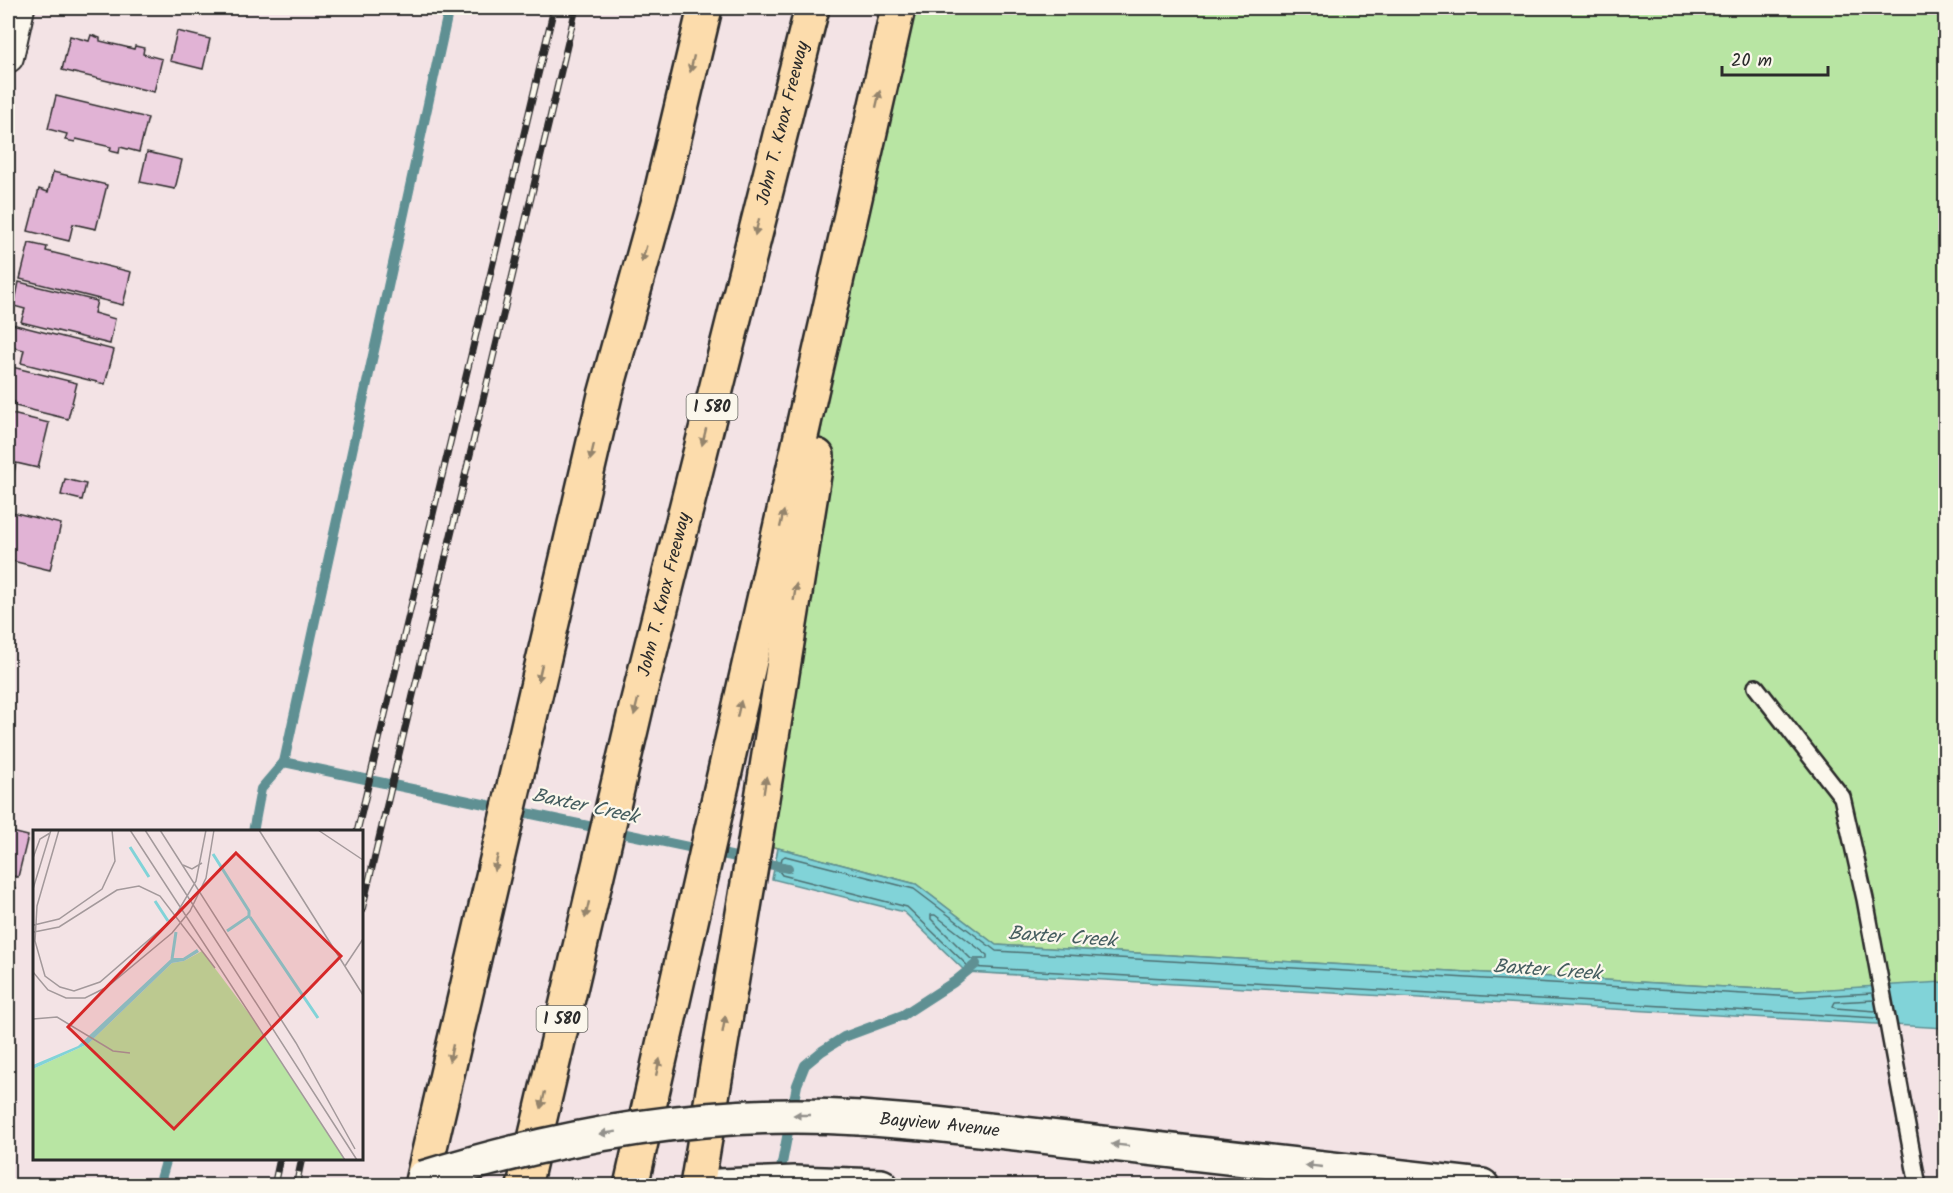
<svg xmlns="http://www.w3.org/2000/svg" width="1953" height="1193" font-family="Kalam,sans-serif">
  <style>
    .green { fill: #b8e5a3; stroke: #728867; stroke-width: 1.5 }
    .water { fill: #81d3d8; stroke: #5f9093; stroke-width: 1.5 }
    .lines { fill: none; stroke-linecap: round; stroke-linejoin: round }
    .shore { stroke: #4d6e70; stroke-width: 1.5 }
    .stream { stroke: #5f9093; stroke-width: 10 }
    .building { fill: #e1b3d5; stroke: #2b2b2b; stroke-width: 1.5 }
    .service-casing { stroke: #2b2b2b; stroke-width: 20 }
    .minor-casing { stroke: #2b2b2b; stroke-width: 34 }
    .tertiary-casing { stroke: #2b2b2b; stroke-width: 38 }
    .motorway-casing { stroke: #2b2b2b; stroke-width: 38 }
    .service { stroke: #fbf7ec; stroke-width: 15 }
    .minor { stroke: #fbf7ec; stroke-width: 30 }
    .tertiary { stroke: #fbf7ec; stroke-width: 33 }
    .motorway { stroke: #fcdcac; stroke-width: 33 }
    .rail-casing { stroke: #2b2b2b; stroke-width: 7 }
    .rail { stroke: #fbf7ec; stroke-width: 4.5; stroke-dasharray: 14; stroke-linecap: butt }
    .tertiary-bridge-casing { stroke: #2b2b2b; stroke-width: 38; stroke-linecap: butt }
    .tertiary-bridge { stroke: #fbf7ec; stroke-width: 33 }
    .oneway { fill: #94846c }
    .oneway2 { fill: #93918c }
    .labels { text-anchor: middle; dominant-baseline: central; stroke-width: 4.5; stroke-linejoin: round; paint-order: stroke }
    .shield { fill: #fbf7ec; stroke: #696865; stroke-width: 1.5 }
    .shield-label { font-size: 16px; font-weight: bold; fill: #2b2b2b }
    .street-label { font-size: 18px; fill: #2b2b2b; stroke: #fbf7ec }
    .water-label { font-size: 20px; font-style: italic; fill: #455d5f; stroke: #fbf7ec }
    .inset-river { fill: none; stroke: #81d3d8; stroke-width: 3 }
    .inset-road { fill: none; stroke: #a3999b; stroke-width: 1.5 }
    .view { fill: #d62828; fill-opacity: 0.15; stroke: #d62828; stroke-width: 3 }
    .inset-edge { fill: none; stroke: #2b2b2b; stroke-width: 3 }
  </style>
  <rect width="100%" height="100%" fill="#f3e3e5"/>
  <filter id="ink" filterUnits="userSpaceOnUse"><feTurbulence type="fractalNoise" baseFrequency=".0167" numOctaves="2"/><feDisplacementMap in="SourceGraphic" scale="12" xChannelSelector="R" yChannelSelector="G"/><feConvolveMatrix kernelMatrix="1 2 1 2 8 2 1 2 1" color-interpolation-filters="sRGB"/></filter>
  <g filter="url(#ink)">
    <path class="green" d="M898,8H1945V983L1797,991L996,945L916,884L755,842L865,156Z"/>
    <path class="water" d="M778,848L916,884L996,945L1797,991L1943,982L1945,983V1028L966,972L904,912L772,879Z"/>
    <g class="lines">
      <g class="shore">
        <path d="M931,915H935L987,955V959H971L931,919Z"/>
        <path d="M1873,993L1797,997L996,951L914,889L785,856L782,858L779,871L782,875L907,907L969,967L1878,1018"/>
        <path d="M1875,1000L1835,1002L1833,1006L1835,1008L1876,1011"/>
      </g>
      <g class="stream">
        <path d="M284,762L449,8"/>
        <path d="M253,832L261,789L284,762L788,868"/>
        <path d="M779,1179L797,1085L805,1065L822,1051L844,1037L903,1015L954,982L976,964"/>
        <path d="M159,1186L167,1158"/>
      </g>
    </g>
    <g class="building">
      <path d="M177,31L210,39L203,69L170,61Z"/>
      <path d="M91,35L100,38V41L134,49L135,46L144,48L143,54L162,59L154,92L62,70L70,36L89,41Z"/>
      <path d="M56,96L148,118L139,152L120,147L119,153L110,151L111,147L76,139L75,142L65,140L67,134L48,129Z"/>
      <path d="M147,152L182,160L175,189L140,182Z"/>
      <path d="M53,172L107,185L96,229L73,224L69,241L28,231L39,189L48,192Z"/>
      <path d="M29,243L47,247L46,251L131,272L123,305L20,279Z"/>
      <path d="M19,282L97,301L94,313L115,319L110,344L21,322L25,309L14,306Z"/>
      <path d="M8,323L114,350L105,384L21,363L24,350L8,346Z"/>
      <path d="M8,366L77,383L68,419L15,406V402L8,400Z"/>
      <path d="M8,413L49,423L38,468L16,463L12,482L8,481Z"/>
      <path d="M65,479L86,484L82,500L61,495Z"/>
      <path d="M8,511L61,524L50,570L8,560Z"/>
      <path d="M8,831L28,836L18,877L8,875Z"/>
      <path d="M8,886L15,888L10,905H8Z"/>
    </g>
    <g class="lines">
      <defs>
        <path id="service" d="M1756,687L1842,797L1865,899L1918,1186"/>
        <path id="minor" d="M8,57L19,8"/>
        <g id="tertiary">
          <path id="s1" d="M860,1118L935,1124L1482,1186"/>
          <path d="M719,1186L795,1183L881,1186"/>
        </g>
        <g id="motorway">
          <path d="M421,1186L605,395L661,193L705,8"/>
          <path id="s2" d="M524,1186L636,708L812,8"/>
          <path d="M631,1186L898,8"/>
          <path d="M697,1186L755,842L817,456"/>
        </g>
      </defs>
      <use href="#service" class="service-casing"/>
      <use href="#minor" class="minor-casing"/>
      <use href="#tertiary" class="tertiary-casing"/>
      <use href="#motorway" class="motorway-casing"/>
      <use href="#service" class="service"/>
      <use href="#minor" class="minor"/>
      <use href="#tertiary" class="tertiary"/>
      <use href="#motorway" class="motorway"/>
      <defs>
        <g id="rail">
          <path d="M357,832L554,8"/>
          <path d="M362,910L576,8"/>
          <path d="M274,1186L280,1158"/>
          <path d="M296,1186L302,1158"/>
        </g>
      </defs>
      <use href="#rail" class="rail-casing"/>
      <use href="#rail" class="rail"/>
      <defs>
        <path id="tertiary-bridge" d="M423,1178C564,1134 712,1108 860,1118"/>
      </defs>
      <use href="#tertiary-bridge" class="tertiary-bridge-casing"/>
      <use href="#tertiary-bridge" class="tertiary-bridge"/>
    </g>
    <defs><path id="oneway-solid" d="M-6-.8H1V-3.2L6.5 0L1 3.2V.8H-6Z" transform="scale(1.5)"/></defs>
    <g class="oneway">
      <use href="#oneway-solid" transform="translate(692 64) rotate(103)"/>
      <use href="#oneway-solid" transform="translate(878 99) rotate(-77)"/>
      <use href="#oneway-solid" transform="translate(757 227) rotate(104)"/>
      <use href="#oneway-solid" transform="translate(644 254) rotate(106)"/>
      <use href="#oneway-solid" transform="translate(704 437) rotate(104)"/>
      <use href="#oneway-solid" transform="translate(592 452) rotate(103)"/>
      <use href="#oneway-solid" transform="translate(782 519) rotate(-77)"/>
      <use href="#oneway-solid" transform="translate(795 592) rotate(-81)"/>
      <use href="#oneway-solid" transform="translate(540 673) rotate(103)"/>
      <use href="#oneway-solid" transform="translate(636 707) rotate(104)"/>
      <use href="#oneway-solid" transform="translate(739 709) rotate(-77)"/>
      <use href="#oneway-solid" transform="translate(765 785) rotate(-81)"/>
      <use href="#oneway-solid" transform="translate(496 863) rotate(103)"/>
      <use href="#oneway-solid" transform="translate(587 910) rotate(103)"/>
      <use href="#oneway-solid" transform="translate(724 1024) rotate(-80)"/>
      <use href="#oneway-solid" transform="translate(451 1053) rotate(103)"/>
      <use href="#oneway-solid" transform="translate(658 1067) rotate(-77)"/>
      <use href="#oneway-solid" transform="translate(543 1100) rotate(103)"/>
    </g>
    <g class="oneway2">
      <use href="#oneway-solid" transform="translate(802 1115) rotate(180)"/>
      <use href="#oneway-solid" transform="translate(608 1133) rotate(171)"/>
      <use href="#oneway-solid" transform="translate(1120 1145) rotate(-174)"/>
      <use href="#oneway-solid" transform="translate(1314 1166) rotate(-174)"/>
    </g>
  </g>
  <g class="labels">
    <g class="shield">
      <rect x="686.5" y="394" width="51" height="26" rx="4.5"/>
      <rect x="536.5" y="1006" width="51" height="26" rx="4.5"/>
    </g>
    <g class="shield-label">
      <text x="712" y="407">I 580</text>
      <text x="562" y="1019">I 580</text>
    </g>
    <g class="street-label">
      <text stroke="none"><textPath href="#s2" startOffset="1094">John T. Knox Freeway</textPath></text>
      <text stroke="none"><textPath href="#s2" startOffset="608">John T. Knox Freeway</textPath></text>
      <text stroke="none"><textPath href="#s1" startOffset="80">Bayview Avenue</textPath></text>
    </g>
    <g class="water-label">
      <text transform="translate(585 807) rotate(12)">Baxter Creek</text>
      <text transform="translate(1062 938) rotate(4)">Baxter Creek</text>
      <text transform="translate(1547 971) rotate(4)">Baxter Creek</text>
    </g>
  </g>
  <g transform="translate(33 830)">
    <rect width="330" height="330" fill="#f3e3e5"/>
    <path d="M169,121L220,189L312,330H0V239L55,214L139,133L151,131Z" fill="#b8e5a3"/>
    <path d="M164,119L166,122L151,131L139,133L55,214L0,239V235L45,216L139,128H150Z" fill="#81d3d8"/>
    <path class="inset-river" d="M97,17L116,47M180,24L216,81V86L194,101M122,71L135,91M217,87L285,188M139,129L143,102"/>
    <path class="inset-road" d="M26,0L4,76L2,111L12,146L27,157L41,161L67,152L141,88L163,51L173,0M97,0L312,330M112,0L324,330M127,0L263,213L322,319M226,0L330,165M285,0L330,30M0,28L7,9L17,3M150,35L159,39L169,33M0,59L18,0M1,95L26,89L69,59L82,31L79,0M1,102L26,97L84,60L106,56L127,66L182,138M312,136L330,109M0,142L15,160L33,168H52L74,157L139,103L157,81L173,48L181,0M0,189L24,187L80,221L97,223"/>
    <path class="view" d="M203,23L308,126L141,299L35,197Z"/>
    <rect width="330" height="330" class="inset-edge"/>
  </g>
  <rect width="1953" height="1193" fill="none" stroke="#fbf7ec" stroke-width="30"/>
  <rect x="15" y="15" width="1923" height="1163" fill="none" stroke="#2b2b2b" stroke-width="2" filter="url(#ink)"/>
  <path d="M1722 66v9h106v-9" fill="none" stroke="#2b2b2b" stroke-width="3"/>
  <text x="1731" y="66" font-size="18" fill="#2b2b2b" stroke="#fbf7ec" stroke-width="4.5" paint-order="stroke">20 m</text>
</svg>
